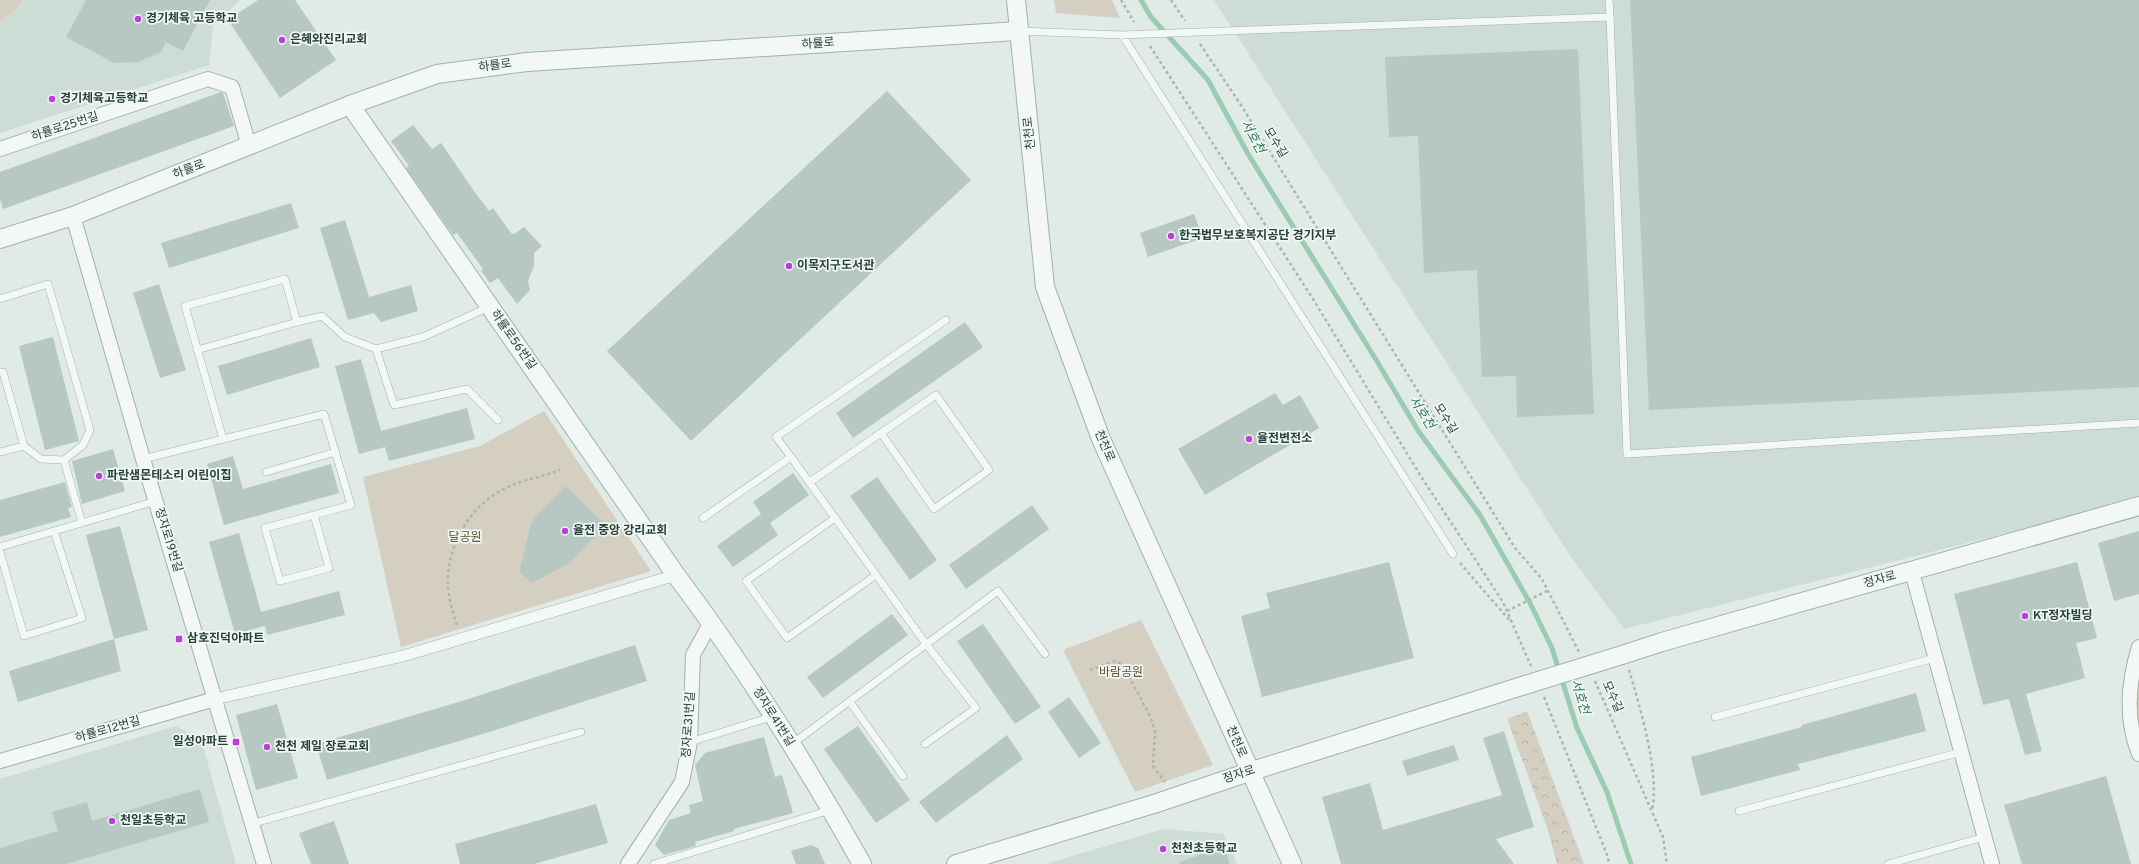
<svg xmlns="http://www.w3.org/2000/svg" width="2139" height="864" font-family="Overpass,'Noto Sans KR',sans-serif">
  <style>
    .built { fill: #cedcd6 }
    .forest { fill: url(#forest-crowns) }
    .green { fill: #d4cfc1 }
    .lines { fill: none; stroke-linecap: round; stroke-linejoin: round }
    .stream { stroke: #9accb2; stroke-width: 5 }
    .building { fill: #b7c7c1 }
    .service-casing { stroke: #a1b1ab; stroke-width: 8 }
    .pedestrian-casing { stroke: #a1b1ab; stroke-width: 12 }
    .minor-casing { stroke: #a1b1ab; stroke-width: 16 }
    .tertiary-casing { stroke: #a1b1ab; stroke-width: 20 }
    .path { stroke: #aab6b2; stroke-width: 2.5; stroke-dasharray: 3 3; stroke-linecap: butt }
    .service { stroke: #f3f8f6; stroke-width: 7 }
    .pedestrian { stroke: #f3f8f6; stroke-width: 11 }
    .minor { stroke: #f3f8f6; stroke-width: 14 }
    .tertiary { stroke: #f3f8f6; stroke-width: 18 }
    .service-bridge-casing { stroke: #a1b1ab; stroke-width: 8; stroke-linecap: butt }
    .tertiary-bridge-casing { stroke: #a1b1ab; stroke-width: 20; stroke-linecap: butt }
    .service-bridge { stroke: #f3f8f6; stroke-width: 7 }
    .tertiary-bridge { stroke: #f3f8f6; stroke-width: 18 }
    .poi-dot { fill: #bb40d5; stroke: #f0f7f4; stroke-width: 1.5 }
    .labels { text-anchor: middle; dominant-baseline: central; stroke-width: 3.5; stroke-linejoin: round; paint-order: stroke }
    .poi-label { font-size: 12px; font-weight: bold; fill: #284238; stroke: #f0f7f4; text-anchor: start }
    .street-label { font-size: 12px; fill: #284238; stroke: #f0f7f4 }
    .park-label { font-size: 12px; fill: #5f5635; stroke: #f0f7f4 }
    .water-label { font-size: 13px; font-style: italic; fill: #307856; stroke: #f0f7f4 }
  </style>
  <defs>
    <pattern id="forest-crowns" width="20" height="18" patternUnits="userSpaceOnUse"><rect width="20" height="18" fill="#d4cfc1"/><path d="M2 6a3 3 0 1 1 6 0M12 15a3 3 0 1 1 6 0" fill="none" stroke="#b6b3a7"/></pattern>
  </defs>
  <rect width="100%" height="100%" fill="#e0eae6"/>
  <g class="built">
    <path d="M0,0H240L213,26L209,65L0,133Z"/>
    <path d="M1214,0H2139V500L1624,629L1569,554Z"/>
    <path d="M176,726L201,739L236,864H0V779Z"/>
    <path d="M1164,829L1224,834L1237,864H1045Z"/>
  </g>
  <g class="forest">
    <path d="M2139,659V741L2134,695Z"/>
    <path d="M1527,711L1584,864H1557L1547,827L1507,719Z"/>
  </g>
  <g class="green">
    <path d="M0,0H22L16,9L0,22Z"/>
    <path d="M1054,0H1112L1120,18L1056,13Z"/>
    <path d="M544,411L651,571L401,647L363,477L480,446Z"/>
    <path d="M1141,620L1213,765L1135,792L1063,650Z"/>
  </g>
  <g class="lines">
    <path class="stream" d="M1141,0L1151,17L1208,80L1248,154L1375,358L1419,432L1480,515L1530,603L1552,648L1577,728L1607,792L1631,864"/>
  </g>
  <g class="building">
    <path d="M86,0H210L183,51L166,42L161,52L138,62L114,63L66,37Z"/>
    <path d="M258,0H295L336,60L280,98L228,20Z"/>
    <path d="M1630,0H2139V387L1649,410Z"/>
    <path d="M1578,49L1594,414L1517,417L1516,376L1482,377L1477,270L1424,273L1418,136L1389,137L1385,57Z"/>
    <path d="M887,91L971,180L691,441L607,351Z"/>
    <path d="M221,92L223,93L234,126L3,209L0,199V172Z"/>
    <path d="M413,125L432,149L441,143L474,191L489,211L493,208L511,233L514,234L524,227L542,246L534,253V266L528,281L530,290L517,304L498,278L490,283L481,271L483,269L457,233L453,235L406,168L409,166L391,141Z"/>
    <path d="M291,203L299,228L169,268L161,243Z"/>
    <path d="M1194,214L1203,238L1148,257L1140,233Z"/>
    <path d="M345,220L369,297L411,285L418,311L381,322L374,313L348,320L320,228Z"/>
    <path d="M159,284L186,370L160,378L133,293Z"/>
    <path d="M965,322L983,347L853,438L836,413Z"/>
    <path d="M53,337L79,441L45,450L19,346Z"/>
    <path d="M311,338L320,367L227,395L218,366Z"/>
    <path d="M361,359L381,431L467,408L475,439L389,461L385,447L359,454L335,366Z"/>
    <path d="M1275,393L1283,405L1300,395L1319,428L1205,495L1178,449Z"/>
    <path d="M113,449L125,491L82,504L72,461Z"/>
    <path d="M233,456L243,489L331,464L339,493L224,525L207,464Z"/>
    <path d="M793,473L809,495L770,523L778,535L733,567L717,546L761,514L753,502Z"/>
    <path d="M877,477L937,560L910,580L850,496Z"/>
    <path d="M65,482L72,507L68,508L71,517L0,537V500Z"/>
    <path d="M565,486L606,525L570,563L532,583L519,572L532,521Z"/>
    <path d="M1032,505L1049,529L966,589L949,565Z"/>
    <path d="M120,526L148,630L114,639L86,535Z"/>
    <path d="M2139,531V594L2114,601L2098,543Z"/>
    <path d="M239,533L261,612L339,591L345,615L267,635L265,626L235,634L209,542Z"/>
    <path d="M1389,562L1414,658L1262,697L1241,616L1270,608L1266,593Z"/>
    <path d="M2077,562L2097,638L2076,643L2085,678L2026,694L2042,751L2025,755L2009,699L1983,705L1954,594Z"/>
    <path d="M892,614L908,635L823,698L807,677Z"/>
    <path d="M983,624L1041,707L1015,724L957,641Z"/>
    <path d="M114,639L121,671L18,702L9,671Z"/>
    <path d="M635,645L647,681L486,733L327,780L316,744L462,701Z"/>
    <path d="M1916,693L1926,731L1798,764L1800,770L1701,796L1691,757L1802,727V725Z"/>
    <path d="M1069,697L1101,743L1079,758L1048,712Z"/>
    <path d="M277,704L298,778L256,790L236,715Z"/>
    <path d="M858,726L910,800L876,823L824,749Z"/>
    <path d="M1504,731L1534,827L1496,839L1514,864H1341L1322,797L1370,783L1383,830L1502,795L1483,738Z"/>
    <path d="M1007,735L1023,759L936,823L919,802Z"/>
    <path d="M764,737L775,777L782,775L793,813L734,829V831L695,842L696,846L664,855L655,845L669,820L691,813L689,805L703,801L695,765L705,753Z"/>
    <path d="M1454,745L1459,760L1407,776L1402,761Z"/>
    <path d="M2106,776L2131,864H2022L2004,805Z"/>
    <path d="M200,789L209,822L66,864H0V848L58,831L52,812L87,802L92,821Z"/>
    <path d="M596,804L608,843L534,864H460L455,844Z"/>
    <path d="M334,821L349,864H311L299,833Z"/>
    <path d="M811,845L818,848L825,864H796L791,851Z"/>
    <path d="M1224,846L1230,864H1180V862Z"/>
  </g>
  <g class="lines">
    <defs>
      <g id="service">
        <path d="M1610,17L1627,454L2139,423"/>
        <path d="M1250,30L1610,17L1609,0"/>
        <path d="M1019,31L1122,35L1453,554"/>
        <path d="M0,299L48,284L90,430L83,445L64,460L41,459L24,446L0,452"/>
        <path d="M376,349L394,405L467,389L498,420"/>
        <path d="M197,350L297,322"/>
        <path d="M0,372H3L24,446"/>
        <path d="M223,439L185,306L285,279L297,322L322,316L345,337L376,349L423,337L489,307"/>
        <path d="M791,457L776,437L946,320"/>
        <path d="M143,459L324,414L351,505L265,528L280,581L329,568L314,515"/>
        <path d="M64,460L82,523"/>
        <path d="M266,472L336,452"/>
        <path d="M810,482L936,395L989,470L934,509L881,433"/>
        <path d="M703,518L791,457L926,644L976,708L925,744"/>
        <path d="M835,518L746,581L787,638L876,575"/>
        <path d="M0,547L156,501"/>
        <path d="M0,552L24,636L82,618L54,531"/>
        <path d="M850,702L903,776"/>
        <path d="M1715,717L1935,658"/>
        <path d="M690,742L774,716"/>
        <path d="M792,744L998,591L1045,654"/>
        <path d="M1739,811L1961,752"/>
        <path d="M251,824L581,732"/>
        <path d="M654,864L830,810"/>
        <path d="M1888,864L1984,837"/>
      </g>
      <path id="pedestrian" d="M215,699L403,656L676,575"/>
      <g id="minor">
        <path d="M0,149L208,79L232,87L249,146"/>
        <path d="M73,216L143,459L264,864"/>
        <path d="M1912,572L1992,864"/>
        <path d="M2139,647C2128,682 2125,719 2139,754"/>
        <path d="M0,761L215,699"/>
        <path d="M628,864L682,782L690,742L693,655L711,622"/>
      </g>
      <g id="tertiary">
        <path d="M1016,0L1045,287L1101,439L1292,864"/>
        <path d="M350,105L676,575C745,667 806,764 862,864"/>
        <path d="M0,239L73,216L350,105L437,74L527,62L1019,31"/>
        <path d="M1622,655L1662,642L2139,506"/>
        <path d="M956,864L1157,803L1249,772L1522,686"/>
      </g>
    </defs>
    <use href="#service" class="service-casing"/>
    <use href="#pedestrian" class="pedestrian-casing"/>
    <use href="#minor" class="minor-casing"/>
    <use href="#tertiary" class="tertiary-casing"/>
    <g class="path">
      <path d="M1121,0L1134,22"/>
      <path d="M1171,0L1185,21"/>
      <path d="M1200,44L1241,105L1515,548L1542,579L1579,652"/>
      <path d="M1150,46L1313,299L1422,478L1503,602L1531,666"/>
      <path d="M1460,563L1511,622"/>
      <path d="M1507,611L1547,591"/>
      <path d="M457,625C452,610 447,594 448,577C450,539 473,503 508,487C524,479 543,477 560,470"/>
      <path d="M1090,670L1115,661L1123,665L1151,718L1155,732L1153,766L1165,782"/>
      <path d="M1629,670C1640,708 1660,773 1652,810"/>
      <path d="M1595,681L1663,837L1667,864"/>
      <path d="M1544,697L1608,857L1609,864"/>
    </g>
    <use href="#service" class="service"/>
    <use href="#pedestrian" class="pedestrian"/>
    <use href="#minor" class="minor"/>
    <use href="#tertiary" class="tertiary"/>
    <defs>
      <path id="service-bridge" d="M1122,35L1250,30"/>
      <path id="tertiary-bridge" d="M1522,686L1622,655"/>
    </defs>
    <use href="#service-bridge" class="service-bridge-casing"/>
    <use href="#tertiary-bridge" class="tertiary-bridge-casing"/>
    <use href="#service-bridge" class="service-bridge"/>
    <use href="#tertiary-bridge" class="tertiary-bridge"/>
  </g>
  <g class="poi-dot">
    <circle cx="138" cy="19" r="4"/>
    <circle cx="282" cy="40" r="4"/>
    <circle cx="52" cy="99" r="4"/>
    <circle cx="1171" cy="236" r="4"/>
    <circle cx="789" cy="266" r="4"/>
    <circle cx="1249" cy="439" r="4"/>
    <circle cx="99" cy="476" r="4"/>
    <circle cx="565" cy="531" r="4"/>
    <circle cx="2025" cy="616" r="4"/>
    <rect x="175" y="635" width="8" height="8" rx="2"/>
    <rect x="232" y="738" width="8" height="8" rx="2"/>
    <circle cx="267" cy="747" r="4"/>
    <circle cx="112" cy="821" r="4"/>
    <circle cx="1163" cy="849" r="4"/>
  </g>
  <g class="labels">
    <g class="poi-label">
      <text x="146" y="19">경기체육 고등학교</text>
      <text x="290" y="40">은혜와진리교회</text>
      <text x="60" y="99">경기체육고등학교</text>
      <text x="1179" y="236">한국법무보호복지공단 경기지부</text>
      <text x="797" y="266">이목지구도서관</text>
      <text x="1257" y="439">율전변전소</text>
      <text x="107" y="476">파란샘몬테소리 어린이집</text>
      <text x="573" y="531">율전 중앙 강리교회</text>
      <text x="2033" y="616">KT정자빌딩</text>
      <text x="187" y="639">삼호진덕아파트</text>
      <text x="228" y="742" text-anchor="end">일성아파트</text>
      <text x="275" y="747">천천 제일 장로교회</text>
      <text x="120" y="821">천일초등학교</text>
      <text x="1171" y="849">천천초등학교</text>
    </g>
    <g class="street-label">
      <text transform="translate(818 44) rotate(-4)">하률로</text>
      <text transform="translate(495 66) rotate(-8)">하률로</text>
      <text transform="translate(65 127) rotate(-18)">하률로25번길</text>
      <text transform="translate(1030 133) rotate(-96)">천천로</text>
      <text transform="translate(1275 143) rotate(58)">모수길</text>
      <text transform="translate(189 170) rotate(-21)">하률로</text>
      <text transform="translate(513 340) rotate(55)">하률로56번길</text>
      <text transform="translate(1445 419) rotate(58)">모수길</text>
      <text transform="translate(1104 446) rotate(67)">천천로</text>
      <text transform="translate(168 540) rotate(73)">정자로19번길</text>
      <text transform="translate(1880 580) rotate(-15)">정자로</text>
      <text transform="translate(1612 697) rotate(65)">모수길</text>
      <text transform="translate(773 717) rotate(58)">정자로41번길</text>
      <text transform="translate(689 725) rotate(-86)">정자로31번길</text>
      <text transform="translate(108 730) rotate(-16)">하률로12번길</text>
      <text transform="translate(1236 742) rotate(66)">천천로</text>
      <text transform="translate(1239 775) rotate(-18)">정자로</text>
    </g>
    <g class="park-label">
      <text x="465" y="538">달공원</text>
      <text x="1121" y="673">바람공원</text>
    </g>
    <g class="water-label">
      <text transform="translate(1252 137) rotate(61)">서호천</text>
      <text transform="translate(1421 413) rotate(57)">서호천</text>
      <text transform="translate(1579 697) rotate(73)">서호천</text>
    </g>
  </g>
</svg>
